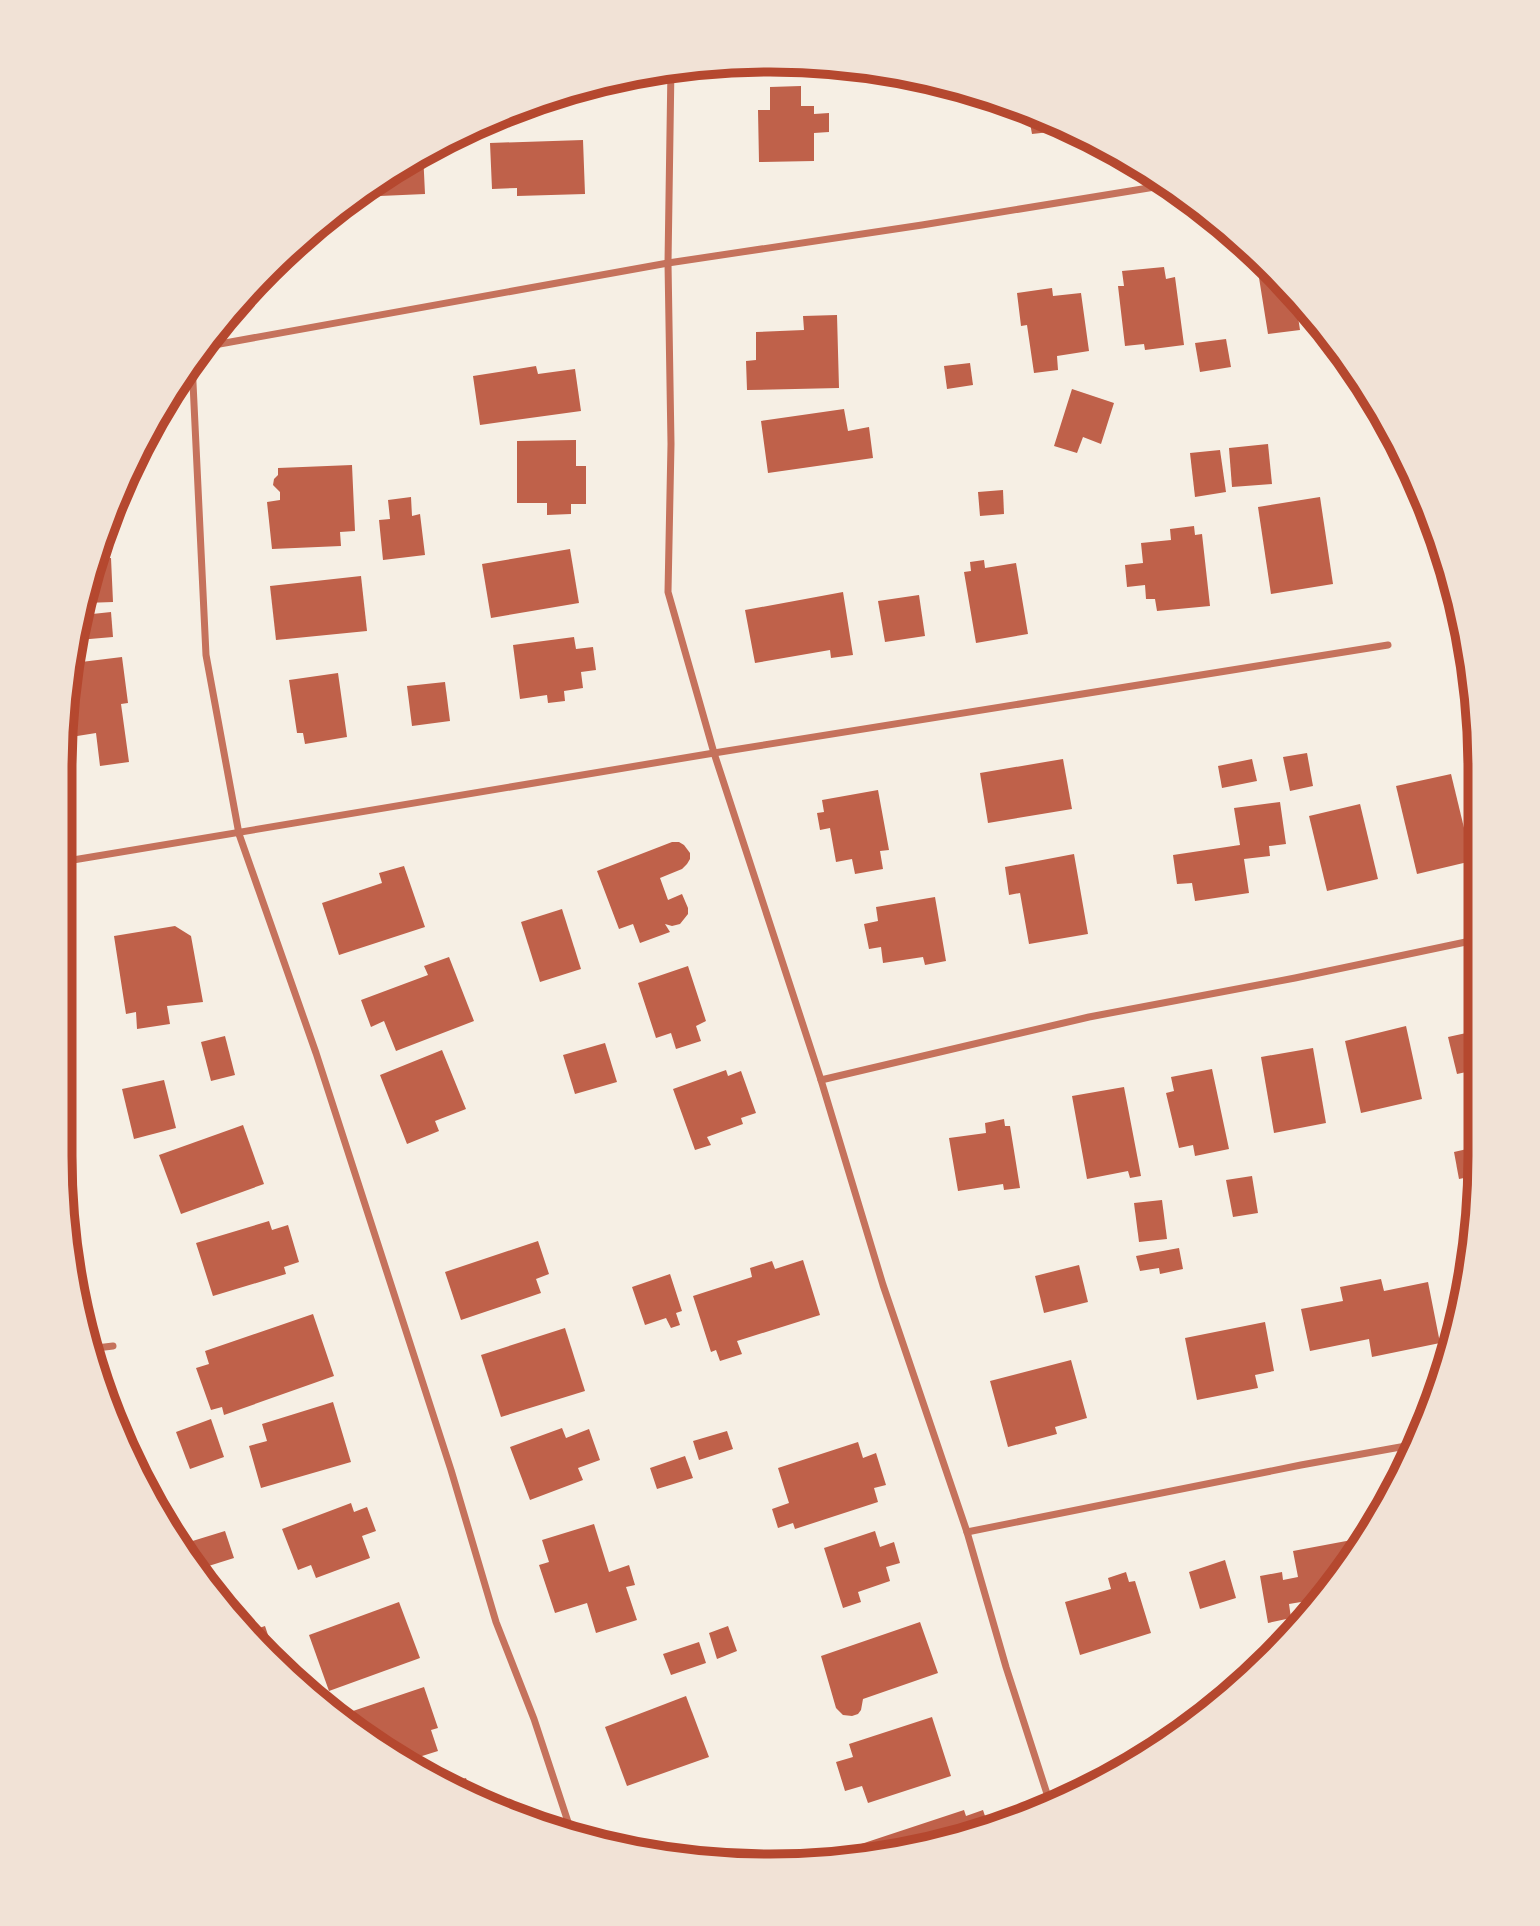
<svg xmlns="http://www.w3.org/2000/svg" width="1540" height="1926" font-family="'Alegreya Sans',sans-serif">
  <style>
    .building { fill: #bf614a }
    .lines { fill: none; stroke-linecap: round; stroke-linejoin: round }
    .minor { stroke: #c5725c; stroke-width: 7 }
    .rim { fill: none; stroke: #b5482f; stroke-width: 9 }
  </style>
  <rect width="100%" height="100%" fill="#f6efe4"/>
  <g class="building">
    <path d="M801,86V106H814V114L829,113V132L814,133V161L759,162L758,110H770V87Z"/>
    <path d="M1022,109L1052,121H1048L1050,132L1032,134L1030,123H1024Z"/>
    <path d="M583,140L585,194L517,196V188L492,189L490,143Z"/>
    <path d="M432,147V152H423L425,194L380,196V180L415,154Z"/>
    <path d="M313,228V247H290L302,236Z"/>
    <path d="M1258,258L1309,308L1297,310L1300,330L1268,334L1256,259Z"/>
    <path d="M1164,267L1166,279L1175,277L1184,345L1145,350L1144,344L1125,346L1118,286H1124L1122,271Z"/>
    <path d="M1052,288L1053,296L1081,293L1089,351L1057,356L1058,370L1034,373L1027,325L1021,326L1017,293Z"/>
    <path d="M837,315L839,388L747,390L746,361L756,360V332L804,330L803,316Z"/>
    <path d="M1226,339L1231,367L1200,372L1195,343Z"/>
    <path d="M970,363L973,385L947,389L944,366Z"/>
    <path d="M536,366L538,374L575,369L581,411L480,425L473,376Z"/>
    <path d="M1072,389L1114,403L1101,444L1083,437L1077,453L1054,446Z"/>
    <path d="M844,409L848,431L869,427L873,458L768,473L761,421Z"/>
    <path d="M576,440V466H586V504H571V514L547,515V503H517V441Z"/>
    <path d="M1268,444L1272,484L1232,487L1229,448Z"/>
    <path d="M1220,450L1226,492L1195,497L1190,453Z"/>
    <path d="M352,465L355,531L340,532L341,546L272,549L267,502L280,500V492L273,485L274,479L278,475V468Z"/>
    <path d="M1003,490L1004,514L980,516L978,492Z"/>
    <path d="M118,496V515L112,516L113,543H97Z"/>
    <path d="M411,497L412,516L420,514L425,555L383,560L379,520L390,519L388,500Z"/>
    <path d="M1320,497L1333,584L1271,594L1258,507Z"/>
    <path d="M1194,526L1195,535L1202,534L1210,606L1157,611L1155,599H1146L1145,585L1127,587L1125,565L1143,563L1141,543L1171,540L1170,529Z"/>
    <path d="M570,549L579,603L491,618L482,564Z"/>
    <path d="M95,551L97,559L111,558L113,602L85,603Z"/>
    <path d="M984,560L985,568L1016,563L1028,634L976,643L964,572L971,571L970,562Z"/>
    <path d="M361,576L367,631L276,640L270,586Z"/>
    <path d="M843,592L853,655L831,658L830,650L755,663L745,610Z"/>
    <path d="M919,595L925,636L885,642L878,601Z"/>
    <path d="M111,612L113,637L78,640L83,615Z"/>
    <path d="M574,637L576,649L593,647L596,670L581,672L583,688L564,691L565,701L548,703L547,695L520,699L513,645Z"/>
    <path d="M122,657L128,703L121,704L129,762L100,766L96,733L71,737L66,697L73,663Z"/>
    <path d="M338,673L347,737L305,744L303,733H297L289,680Z"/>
    <path d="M445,682L450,721L412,726L407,686Z"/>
    <path d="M1307,753L1313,786L1290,791L1283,757Z"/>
    <path d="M1063,759L1072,809L988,823L980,773Z"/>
    <path d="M1252,759L1257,781L1222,788L1218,766Z"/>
    <path d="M1451,774L1472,861L1417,874L1396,786Z"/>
    <path d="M878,790L889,850L880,851L883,869L855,874L852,859L836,862L830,828L820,830L817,813L824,812L822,800Z"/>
    <path d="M1280,802L1286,844L1269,846L1270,856L1244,859L1249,893L1195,901L1192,883L1177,884L1173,855L1240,845L1234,808Z"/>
    <path d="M1360,804L1378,879L1327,891L1309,816Z"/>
    <path d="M672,842H679L684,845L690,853V859L687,864L682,869L660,878L668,900L682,894L688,908V914L680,924L672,926L665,924L670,932L640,943L633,924L619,929L597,871Z"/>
    <path d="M1074,854L1088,934L1029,944L1020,893L1009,895L1005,867Z"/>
    <path d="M404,866L425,927L339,955L322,903L382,883L379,873Z"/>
    <path d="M935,897L946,961L925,965L923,957L883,963L881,947L869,949L864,924L878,921L876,907Z"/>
    <path d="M562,909L581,969L540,982L521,922Z"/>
    <path d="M175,926L191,936L203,1002L167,1006L170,1024L137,1029L136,1012L126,1014L114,936Z"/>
    <path d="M449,957L474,1021L396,1051L384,1021L371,1027L361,1000L428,975L424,966Z"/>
    <path d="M688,966L706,1021L696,1026L701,1041L676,1049L671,1033L656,1038L638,983Z"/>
    <path d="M1406,1026L1422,1099L1361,1113L1345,1041Z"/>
    <path d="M1480,1030V1069L1457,1074L1448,1037Z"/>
    <path d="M225,1036L235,1075L211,1081L201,1042Z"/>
    <path d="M605,1043L617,1082L575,1094L563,1055Z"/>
    <path d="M1313,1048L1326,1123L1274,1133L1261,1057Z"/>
    <path d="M442,1050L466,1109L435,1121L439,1131L407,1144L380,1075Z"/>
    <path d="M1212,1069L1229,1149L1195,1156L1193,1145L1179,1148L1166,1093L1174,1091L1171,1077Z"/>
    <path d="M726,1070L728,1076L741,1071L756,1113L741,1118L743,1124L707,1137L711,1145L695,1150L673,1089Z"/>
    <path d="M164,1080L176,1128L134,1139L122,1089Z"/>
    <path d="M1124,1087L1141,1176L1130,1178L1128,1171L1087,1179L1072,1096Z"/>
    <path d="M1004,1119L1005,1126H1010L1020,1188L1004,1190L1003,1184L958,1191L949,1138L986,1133L985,1123Z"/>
    <path d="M243,1125L264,1184L181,1214L159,1155Z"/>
    <path d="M1480,1146L1479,1175L1459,1179L1454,1152Z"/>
    <path d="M1252,1176L1258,1213L1233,1217L1226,1180Z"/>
    <path d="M1162,1200L1167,1239L1139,1242L1134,1203Z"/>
    <path d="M269,1221L272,1230L288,1225L299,1262L284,1267L286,1274L213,1296L196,1243Z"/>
    <path d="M538,1241L549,1274L536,1279L541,1293L461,1320L445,1272Z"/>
    <path d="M1179,1248L1183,1269L1160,1274L1159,1268L1140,1271L1136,1256Z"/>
    <path d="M803,1260L820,1315L737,1341L742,1354L720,1361L716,1350L711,1352L693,1296L752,1277L750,1268L772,1261L775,1269Z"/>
    <path d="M1079,1265L1088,1302L1044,1313L1035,1276Z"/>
    <path d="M670,1274L682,1311L676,1313L680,1325L671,1328L666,1318L645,1325L632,1287Z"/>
    <path d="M1381,1279L1384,1291L1428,1282L1440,1343L1372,1357L1369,1339L1310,1351L1301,1309L1343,1301L1340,1287Z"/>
    <path d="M313,1314L334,1376L224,1415L222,1407L211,1410L196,1368L209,1364L205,1351Z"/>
    <path d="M1265,1322L1274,1371L1255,1375L1258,1388L1197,1400L1185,1338Z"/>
    <path d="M565,1328L585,1391L501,1417L481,1355Z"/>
    <path d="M1071,1360L1087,1418L1055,1427L1057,1434L1008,1447L990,1381Z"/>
    <path d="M333,1402L351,1462L261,1488L249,1446L267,1441L262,1424Z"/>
    <path d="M211,1419L224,1457L190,1469L176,1432Z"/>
    <path d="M562,1428L566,1438L589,1429L600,1460L578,1468L583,1480L530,1500L510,1447Z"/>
    <path d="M727,1431L733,1449L699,1460L693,1441Z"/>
    <path d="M858,1442L863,1458L876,1453L886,1485L874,1488L878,1502L795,1529L793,1523L778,1528L772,1509L789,1503L778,1468Z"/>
    <path d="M685,1456L693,1478L657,1489L650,1468Z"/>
    <path d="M351,1503L354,1512L367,1507L376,1531L362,1536L370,1558L316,1578L311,1565L298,1570L282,1529Z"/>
    <path d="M594,1524L609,1572L629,1565L635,1585L626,1587L637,1620L596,1633L587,1603L555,1613L539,1565L549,1562L542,1540Z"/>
    <path d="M225,1531L234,1558L199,1569L190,1558L186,1543Z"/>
    <path d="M875,1531L880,1547L894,1542L900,1563L886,1567L890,1581L858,1592L861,1602L843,1608L824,1548Z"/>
    <path d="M1357,1539L1358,1546L1334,1588L1325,1598L1289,1604L1291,1618L1268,1623L1260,1576L1282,1572L1283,1580L1298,1577L1293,1551Z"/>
    <path d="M1225,1560L1236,1598L1200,1609L1189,1572Z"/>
    <path d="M1126,1572L1129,1582L1135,1581L1151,1633L1080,1655L1065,1602L1111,1589L1108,1578Z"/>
    <path d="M399,1602L420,1658L329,1691L309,1635Z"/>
    <path d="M920,1622L938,1673L863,1699L861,1710L858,1714L852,1716L843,1715L836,1708L821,1656Z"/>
    <path d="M265,1626L273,1650L264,1653L247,1632Z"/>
    <path d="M728,1626L737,1651L717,1659L709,1633Z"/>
    <path d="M699,1642L706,1663L671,1675L663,1654Z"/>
    <path d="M424,1687L438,1728L431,1730L438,1751L403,1762L387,1750L386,1747L384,1748L359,1728L353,1711Z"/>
    <path d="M686,1696L709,1757L627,1786L605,1727Z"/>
    <path d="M932,1717L951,1776L868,1803L862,1786L845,1791L836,1762L853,1757L849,1744Z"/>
    <path d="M466,1778L471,1795L446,1784Z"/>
    <path d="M964,1810L966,1816L983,1810L989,1828L954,1842L855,1855L852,1847Z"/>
  </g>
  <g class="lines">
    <g class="minor">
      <path d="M671,67L668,263L671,444L668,592L714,753L821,1080L883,1285L967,1532L1006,1667L1050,1803"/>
      <path d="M1153,186V175"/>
      <path d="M203,347L668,263L922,225L1167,185"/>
      <path d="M192,362L206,655L239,834L316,1053L451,1470L496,1622L534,1719L573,1837"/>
      <path d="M61,862L714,753L1388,645"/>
      <path d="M821,1080L1089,1017L1295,978L1480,939"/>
      <path d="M88,1349L113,1346"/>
      <path d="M967,1532L1301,1465L1417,1444"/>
    </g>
  </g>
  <path d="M0 0H1540V1926H0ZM770 72H770A698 698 0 0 1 1468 770V1156A698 698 0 0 1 770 1854H770A698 698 0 0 1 72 1156V770A698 698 0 0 1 770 72Z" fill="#f1e2d6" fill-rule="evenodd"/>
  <path class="rim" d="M770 72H770A698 698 0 0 1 1468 770V1156A698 698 0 0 1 770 1854H770A698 698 0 0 1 72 1156V770A698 698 0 0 1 770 72Z"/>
</svg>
